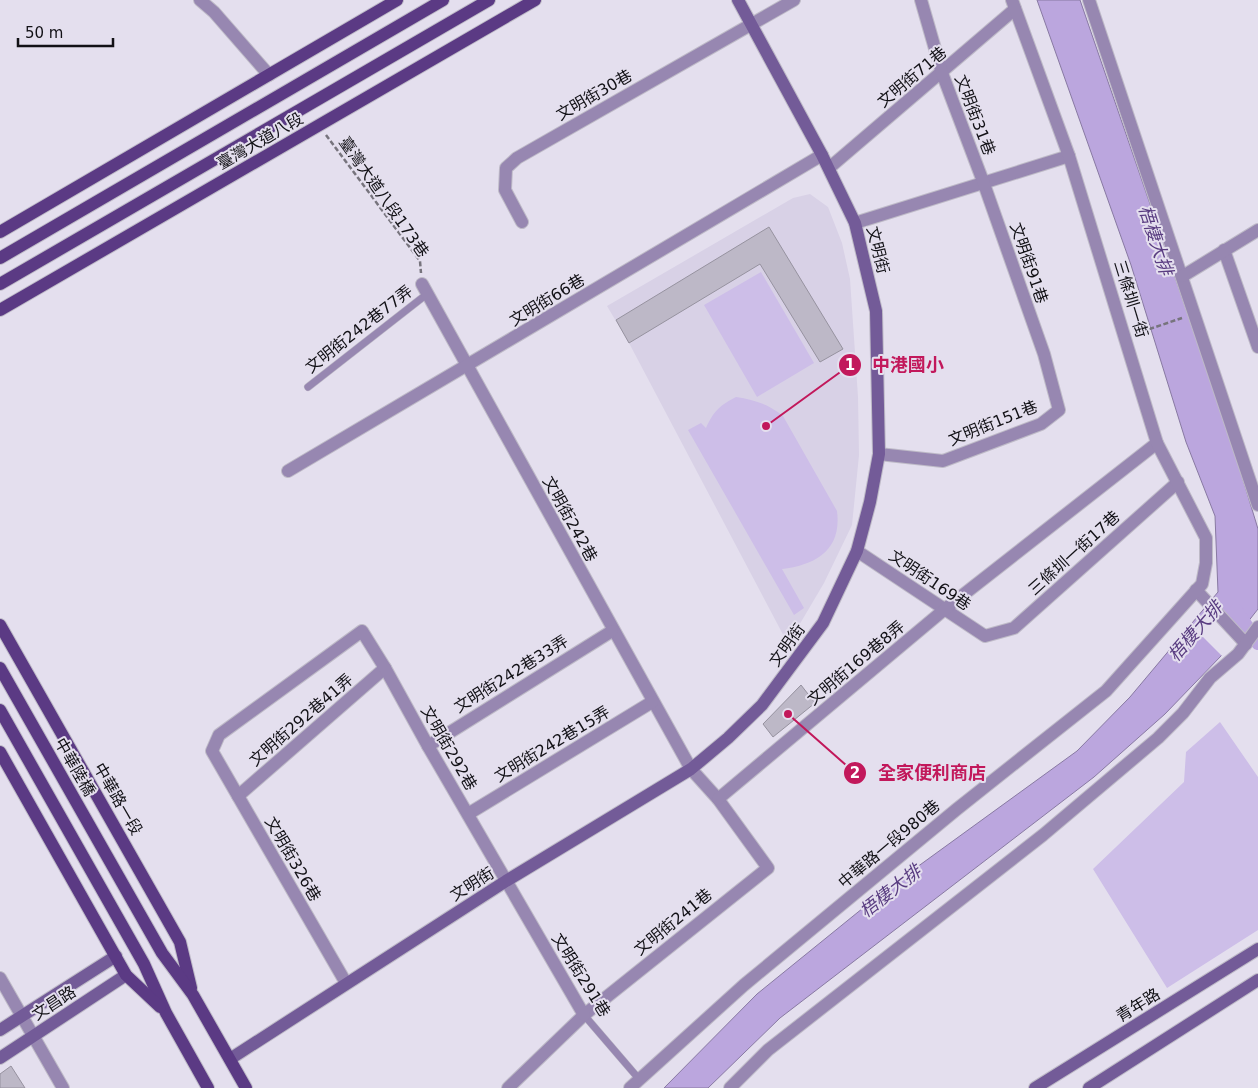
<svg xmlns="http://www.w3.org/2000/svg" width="1258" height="1088" font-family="'DejaVu Sans','Noto Sans TC',sans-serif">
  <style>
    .built { fill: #d8d1e6 }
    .green { fill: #cdbee8 }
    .water { fill: #bba6de; stroke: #8879a2 }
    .pier { fill: #e4dfee }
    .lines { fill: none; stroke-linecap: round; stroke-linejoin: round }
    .canal { stroke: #bba6de; stroke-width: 14 }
    .building { fill: #bdb8c7; stroke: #96929f }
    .lane-casing { stroke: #bebac7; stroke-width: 8 }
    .street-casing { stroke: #bebac7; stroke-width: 14 }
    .secondary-casing { stroke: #bebac7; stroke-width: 14 }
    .primary-casing { stroke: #bebac7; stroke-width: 14 }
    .path { stroke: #77747d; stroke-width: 2.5; stroke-dasharray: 5 2.5; stroke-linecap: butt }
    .lane { stroke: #9787b1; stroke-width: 7 }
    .street { stroke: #9787b1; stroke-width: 12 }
    .secondary { stroke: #735b98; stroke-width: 12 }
    .primary { stroke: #5b3a84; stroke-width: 12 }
    .labels { text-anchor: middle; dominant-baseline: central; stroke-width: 4; stroke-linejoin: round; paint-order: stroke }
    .street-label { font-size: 16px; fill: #121116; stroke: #e4dfee }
    .water-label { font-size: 18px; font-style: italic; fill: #593c81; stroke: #e4dfee }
    .leader { fill: none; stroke: #c2185b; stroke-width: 2 }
    .callout-dot { fill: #c2185b; stroke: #e4dfee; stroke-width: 2 }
    .mark-label { font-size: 15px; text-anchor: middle; font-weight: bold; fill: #fff }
    .callout-label { font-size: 18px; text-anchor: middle; font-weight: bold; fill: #c2185b; stroke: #e4dfee; stroke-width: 4; stroke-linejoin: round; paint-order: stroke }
  </style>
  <rect width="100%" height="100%" fill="#e4dfee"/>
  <path class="built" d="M810,194L828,207L842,243L850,279L858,397L859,455L852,525L824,583L788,644L629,343L607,306L793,198Z"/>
  <g class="green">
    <path d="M761,272L814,363L757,397L704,305Z"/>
    <path d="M736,397C755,400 768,404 783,416L837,511C842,550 816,565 782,569L804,608L794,615L688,430L701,423L706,428C713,412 720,405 736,397Z"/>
    <path d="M1220,722L1258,777V930L1167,988L1093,869L1184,782L1186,752Z"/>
  </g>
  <path class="water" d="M1037,0H1080L1231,440L1258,529V609L1221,656L1165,714L1094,777L780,1018L708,1088H664L757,994L884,891L1077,751L1130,697L1218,592L1215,516L1186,442L1131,265Z"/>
  <path class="pier" d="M1219,603L1220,613L1242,634L1223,657L1196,630Z"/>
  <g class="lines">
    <path class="canal" d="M1236,611L1258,643"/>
  </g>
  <g class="building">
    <path d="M769,227L843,349L820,362L760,264L629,343L616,320Z"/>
    <path d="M801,685L815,703L773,737L763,724Z"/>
    <path d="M11,1066L25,1088H0V1074Z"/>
  </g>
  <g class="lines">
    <defs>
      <g id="lane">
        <path d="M308,387L427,294"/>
        <path d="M584,1015L639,1079"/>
      </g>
      <g id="street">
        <path d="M200,0L214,12L269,75"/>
        <path d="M1089,0L1258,505"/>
        <path d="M829,168L1015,9"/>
        <path d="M522,222L505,190L506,168L517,158L794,0"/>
        <path d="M855,223L1069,156"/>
        <path d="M1224,250L1258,347"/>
        <path d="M1183,276L1258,230"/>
        <path d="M422,284L691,769L718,799L768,868L584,1015L508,1088"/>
        <path d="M879,454L943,461L1041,424L1059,410L1044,354L984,184L942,73L921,0"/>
        <path d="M288,471L822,155"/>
        <path d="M857,551L985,636L1014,628L1178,482"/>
        <path d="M1196,590L1246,644"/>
        <path d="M428,746L612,631"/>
        <path d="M238,796L385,668"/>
        <path d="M718,799L945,609L1157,443"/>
        <path d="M468,814L652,702"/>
        <path d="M0,978L63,1088"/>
        <path d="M346,983L212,751L219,735L362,631L385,668L428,746L584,1015"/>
        <path d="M630,1088L744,985L957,809L1106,691L1202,584L1206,563V538L1157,443L1069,156L1012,0"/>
        <path d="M730,1088L768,1050L1043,835L1158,738L1183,713L1210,678L1238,654L1258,627"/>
      </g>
      <g id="secondary">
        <path d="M0,1030L116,956"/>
        <path d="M0,1058L126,975"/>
        <path d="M230,1059L506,881L691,769L728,738L762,705L823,623L857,551L870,502L879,454L876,311L855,223L822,155L738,0"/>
        <path d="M1035,1088L1258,949"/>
        <path d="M1089,1088L1258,980"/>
      </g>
      <g id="primary">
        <path d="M0,232L397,0"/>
        <path d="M0,258L443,0"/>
        <path d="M0,284L489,0"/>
        <path d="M0,310L535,0"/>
        <path d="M0,625L180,942L191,988"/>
        <path d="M0,668L162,953L193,995L246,1088"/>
        <path d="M0,710L144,964L166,1013L208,1088"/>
        <path d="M0,752L126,975L160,1007"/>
      </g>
    </defs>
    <use href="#lane" class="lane-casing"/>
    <use href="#street" class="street-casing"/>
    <use href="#secondary" class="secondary-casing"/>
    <use href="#primary" class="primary-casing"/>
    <g class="path">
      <path d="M326,135L420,261L421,273"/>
      <path d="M1135,334L1182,318"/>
    </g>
    <use href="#lane" class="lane"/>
    <use href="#street" class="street"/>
    <use href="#secondary" class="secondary"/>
    <use href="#primary" class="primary"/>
  </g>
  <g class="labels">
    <g class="street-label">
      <text transform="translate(912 77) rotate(-40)">文明街71巷</text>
      <text transform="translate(594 95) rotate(-30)">文明街30巷</text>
      <text transform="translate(975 115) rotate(69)">文明街31巷</text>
      <text transform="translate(260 141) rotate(-30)">臺灣大道八段</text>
      <text transform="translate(384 197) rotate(55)">臺灣大道八段173巷</text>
      <text transform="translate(878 250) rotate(76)">文明街</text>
      <text transform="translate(1029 263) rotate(71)">文明街91巷</text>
      <text transform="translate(1131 299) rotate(73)">三條圳一街</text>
      <text transform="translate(547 300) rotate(-31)">文明街66巷</text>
      <text transform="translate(359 329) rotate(-38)">文明街242巷77弄</text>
      <text transform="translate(993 423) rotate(-22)">文明街151巷</text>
      <text transform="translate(570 519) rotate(61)">文明街242巷</text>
      <text transform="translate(1074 553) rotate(-42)">三條圳一街17巷</text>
      <text transform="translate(930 580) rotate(34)">文明街169巷</text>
      <text transform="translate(787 645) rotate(-54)">文明街</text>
      <text transform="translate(856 663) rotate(-40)">文明街169巷8弄</text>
      <text transform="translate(511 674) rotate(-32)">文明街242巷33弄</text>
      <text transform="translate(301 720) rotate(-41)">文明街292巷41弄</text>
      <text transform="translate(552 744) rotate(-31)">文明街242巷15弄</text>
      <text transform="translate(449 748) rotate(60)">文明街292巷</text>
      <text transform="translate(75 767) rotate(60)">中華陸橋</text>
      <text transform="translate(118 799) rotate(60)">中華路一段</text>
      <text transform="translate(889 844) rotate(-40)">中華路一段980巷</text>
      <text transform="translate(293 859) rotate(60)">文明街326巷</text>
      <text transform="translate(472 884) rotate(-32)">文明街</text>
      <text transform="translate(673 922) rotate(-39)">文明街241巷</text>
      <text transform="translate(581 975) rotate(58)">文明街291巷</text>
      <text transform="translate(54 1003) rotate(-33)">文昌路</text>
      <text transform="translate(1138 1005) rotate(-32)">青年路</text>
    </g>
    <g class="water-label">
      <text transform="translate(1156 240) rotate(72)">梧棲大排</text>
      <text transform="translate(1195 631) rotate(-49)">梧棲大排</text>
      <text transform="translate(890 891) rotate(-38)">梧棲大排</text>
    </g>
  </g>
  <path class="leader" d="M766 426L850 365M788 714L855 773"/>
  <g class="callout-dot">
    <circle cx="766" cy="426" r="5"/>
    <circle cx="788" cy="714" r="5"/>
    <circle cx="850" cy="365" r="12"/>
    <circle cx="855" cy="773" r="12"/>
  </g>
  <g class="mark-label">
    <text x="850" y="370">1</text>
    <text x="855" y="778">2</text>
  </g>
  <g class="callout-label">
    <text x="908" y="371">中港國小</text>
    <text x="932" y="779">全家便利商店</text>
  </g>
  <path d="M18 38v8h95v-8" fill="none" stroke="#121116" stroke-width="2.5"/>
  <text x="25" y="38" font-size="15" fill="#121116" stroke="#e4dfee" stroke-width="4" paint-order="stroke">50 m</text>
</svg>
